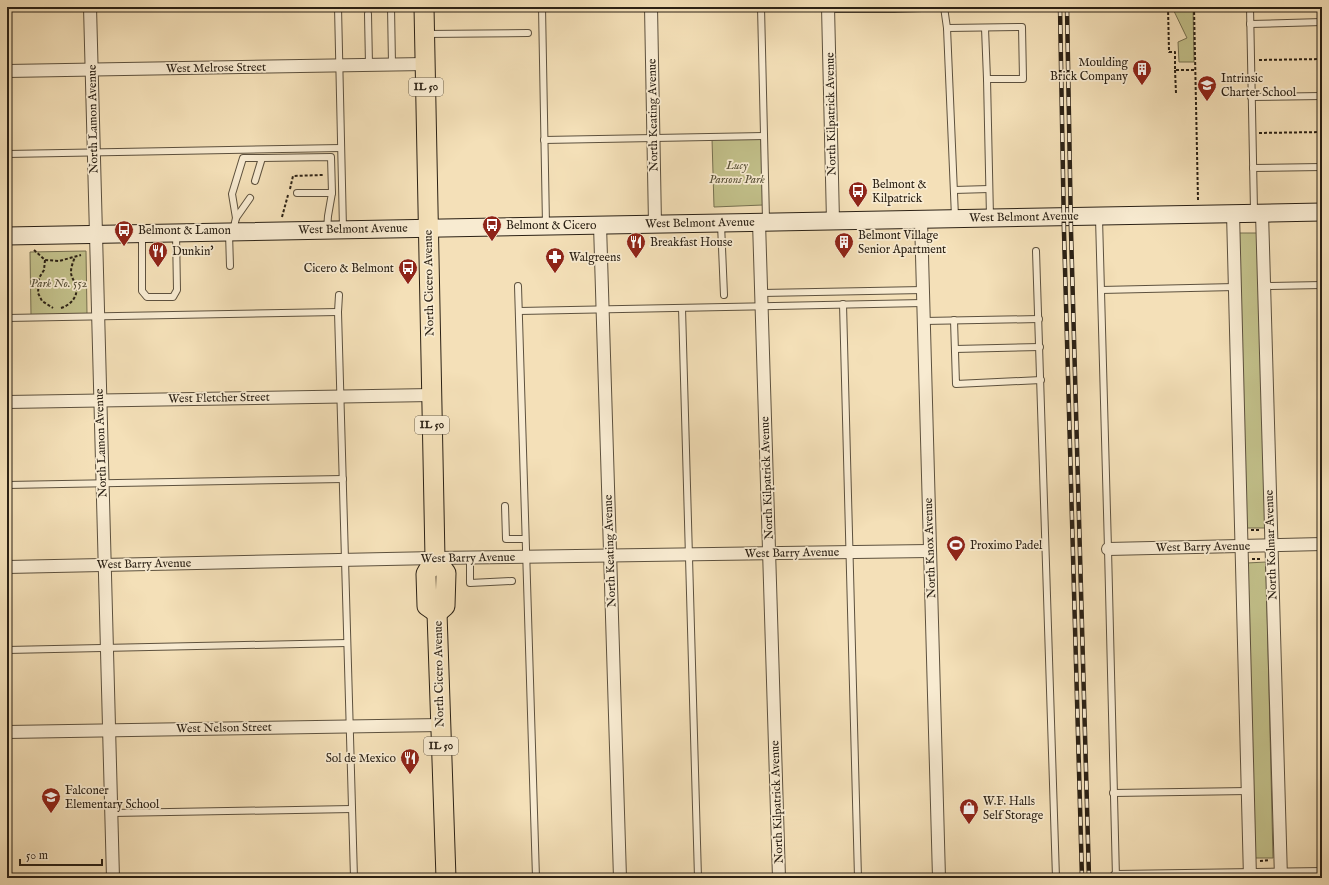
<svg xmlns="http://www.w3.org/2000/svg" width="1329" height="885" font-family="'IM FELL English',serif">
  <style>
    .green { fill: #c2c08a; stroke: #767050 }
    .lines { fill: none; stroke-linecap: round; stroke-linejoin: round }
    .service-casing { stroke: #5d513e; stroke-width: 8 }
    .minor-casing { stroke: #5d513e; stroke-width: 14 }
    .secondary-casing { stroke: #2b2115; stroke-width: 19 }
    .primary-casing { stroke: #2b2115; stroke-width: 21 }
    .path { stroke: #2b2115; stroke-width: 2; stroke-dasharray: 3 2; stroke-linecap: butt }
    .service { stroke: #f8ebd1; stroke-width: 6 }
    .minor { stroke: #f8ebd1; stroke-width: 12 }
    .secondary { stroke: #f8ebd1; stroke-width: 17 }
    .primary { stroke: #f4e0b8; stroke-width: 19 }
    .rail-casing { stroke: #2b2115; stroke-width: 4.5 }
    .rail { stroke: #f8ebd1; stroke-width: 3; stroke-dasharray: 9; stroke-linecap: butt }
    .labels { text-anchor: middle; dominant-baseline: central; stroke-width: 3.5; stroke-linejoin: round; paint-order: stroke }
    .shield { fill: #f8ebd1; stroke: #685e4d; stroke-width: 1 }
    .shield-label { font-size: 11px; font-weight: bold; fill: #2b2115 }
    .poi-label { font-size: 12px; fill: #2b2115; stroke: #f8ebd1; text-anchor: start }
    .street-label { font-size: 12px; fill: #2b2115; stroke: #f8ebd1 }
    .park-label { font-size: 12px; font-style: italic; fill: #585138; stroke: #f8ebd1 }
  </style>
  <rect width="100%" height="100%" fill="#f4e0b8"/>
  <filter id="stains"><feTurbulence type="fractalNoise" baseFrequency=".005" numOctaves="4"/><feColorMatrix values="0 0 0 0 .2 0 0 0 0 .09 0 0 0 0 .02 0 0 0 .5 -.17"/></filter>
  <radialGradient id="worn" r=".72"><stop offset=".6" stop-color="#630" stop-opacity="0"/><stop offset="1" stop-color="#630" stop-opacity=".3"/></radialGradient>
  <g class="green">
    <path d="M1172,7H1193L1194,62H1179L1178,42L1187,38Z"/>
    <path d="M761,137L763,205L714,207L712,139Z"/>
    <path d="M1239,233H1258L1265,528H1246Z"/>
    <path d="M86,251L87,314L31,315L30,252Z"/>
    <path d="M1266,562L1273,858H1254L1247,563Z"/>
  </g>
  <g class="lines">
    <defs>
      <g id="service">
        <path d="M338,7L343,229"/>
        <path d="M391,7L392,64"/>
        <path d="M542,7L546,225"/>
        <path d="M761,7L766,220"/>
        <path d="M944,7L947,28"/>
        <path d="M1250,7L1254,211"/>
        <path d="M828,9H893V7"/>
        <path d="M893,9L922,8V7"/>
        <path d="M368,14L369,65"/>
        <path d="M1250,24L1322,22"/>
        <path d="M985,28L987,79"/>
        <path d="M426,34L528,33"/>
        <path d="M1251,97L1322,96"/>
        <path d="M544,140L764,136"/>
        <path d="M7,154L341,148"/>
        <path d="M1253,168L1322,167"/>
        <path d="M255,181L262,158L331,157L332,193L328,216L327,230"/>
        <path d="M954,190L989,189"/>
        <path d="M297,193H332"/>
        <path d="M955,217L947,28L1022,27L1023,79H987L990,217"/>
        <path d="M236,218L232,194L243,158H262"/>
        <path d="M1099,218L1108,549L1116,878"/>
        <path d="M721,224L724,295"/>
        <path d="M233,231L236,218L250,198"/>
        <path d="M229,233L230,266"/>
        <path d="M142,235V291L147,297H173L177,290L176,234"/>
        <path d="M1036,251L1056,878"/>
        <path d="M518,286L536,878"/>
        <path d="M1264,286L1322,285"/>
        <path d="M1101,290L1235,287"/>
        <path d="M761,293L923,290"/>
        <path d="M339,295L338,312L354,878"/>
        <path d="M843,304L858,878"/>
        <path d="M682,308L698,878"/>
        <path d="M519,311L923,303"/>
        <path d="M7,318L338,312"/>
        <path d="M954,320L956,384L1041,380"/>
        <path d="M924,321L1039,319"/>
        <path d="M955,349L1040,347"/>
        <path d="M7,485L343,479"/>
        <path d="M505,506L506,539H525"/>
        <path d="M470,558V583L512,581"/>
        <path d="M7,650L347,643"/>
        <path d="M1113,793L1248,791"/>
        <path d="M112,813L352,809"/>
        <path d="M1043,878H1056"/>
      </g>
      <g id="minor">
        <path d="M90,7L113,878"/>
        <path d="M651,7L655,224"/>
        <path d="M828,7L833,221"/>
        <path d="M7,71L425,64"/>
        <path d="M1233,213L1250,878"/>
        <path d="M1262,213L1281,878"/>
        <path d="M921,219L939,878"/>
        <path d="M759,222L779,878"/>
        <path d="M600,225L620,878"/>
        <path d="M7,402L431,395"/>
        <path d="M1108,549L1322,544"/>
        <path d="M7,567L435,558L929,551"/>
        <path d="M7,732L440,725"/>
        <path d="M1116,877L1322,874"/>
      </g>
      <path id="secondary" d="M7,236L1322,212"/>
      <g id="primary">
        <path d="M424,7L435,558L426,574L427,606L437,613"/>
        <path d="M435,558L446,573L445,606L437,613"/>
        <path d="M437,613L446,878"/>
      </g>
    </defs>
    <use href="#service" class="service-casing"/>
    <use href="#minor" class="minor-casing"/>
    <use href="#secondary" class="secondary-casing"/>
    <use href="#primary" class="primary-casing"/>
    <g class="path">
      <path d="M1168,7L1169,52H1175V70H1195"/>
      <path d="M1194,7L1198,200"/>
      <path d="M1259,60L1322,59"/>
      <path d="M1175,70L1176,93"/>
      <path d="M1259,133L1322,132"/>
      <path d="M290,189L293,176L323,175"/>
      <path d="M282,217L288,195"/>
      <path d="M34,250L45,260L59,261L81,255"/>
      <path d="M45,260L44,270L39,278L38,293L42,301L53,308"/>
      <path d="M61,308C71,305 80,295 75,284C74,280 71,277 71,272C71,267 73,262 75,257"/>
      <path d="M1251,530H1261"/>
      <path d="M1252,559H1261"/>
      <path d="M1260,861L1270,860"/>
    </g>
    <use href="#service" class="service"/>
    <use href="#minor" class="minor"/>
    <use href="#secondary" class="secondary"/>
    <use href="#primary" class="primary"/>
    <defs>
      <g id="rail">
        <path d="M1060,7L1064,232L1082,878"/>
        <path d="M1067,7L1071,231L1089,878"/>
      </g>
    </defs>
    <use href="#rail" class="rail-casing"/>
    <use href="#rail" class="rail"/>
  </g>
  <defs>
    <symbol id="building-pin" viewBox="-11 -11 22 30"><path d="M0 17L-7.5 6A9.5 9.5 0 1 1 7.5 6Z" fill="#8f2418" stroke="#f8ebd1"/><path d="M-4-6H4V6H1V3H-1V6H-4ZM-2.5-4.3h1.7v1.8h-1.7ZM.8-4.3h1.7v1.8H.8ZM-2.5-1h1.7V.8h-1.7ZM.8-1h1.7V.8H.8Z" fill="#fff"/></symbol>
    <symbol id="school-pin" viewBox="-11 -11 22 30"><path d="M0 17L-7.5 6A9.5 9.5 0 1 1 7.5 6Z" fill="#8f2418" stroke="#f8ebd1"/><path d="M0-5L7-2L0 1L-7-2ZM-4 1L0 2.5L4 1V4Q0 6-4 4Z" fill="#fff"/></symbol>
    <symbol id="bus-pin" viewBox="-11 -11 22 30"><path d="M0 17L-7.5 6A9.5 9.5 0 1 1 7.5 6Z" fill="#8f2418" stroke="#f8ebd1"/><path d="M-5-6H5V4H4V6H2V4H-2V6H-4V4H-5ZM-3.5-4V0h7V-4ZM-3.5 1.2v1.5H-2V1.2ZM2 1.2v1.5H3.5V1.2Z" fill="#fff"/></symbol>
    <symbol id="restaurant-pin" viewBox="-11 -11 22 30"><path d="M0 17L-7.5 6A9.5 9.5 0 1 1 7.5 6Z" fill="#8f2418" stroke="#f8ebd1"/><path d="M-5-6h1v4h1v-4h1v4h1v-4h1v5L-1.5 .5V6h-2V.5L-5-1ZM5-6V6H3V1.5H1.5Q1.5-4 5-6Z" fill="#fff"/></symbol>
    <symbol id="pharmacy-pin" viewBox="-11 -11 22 30"><path d="M0 17L-7.5 6A9.5 9.5 0 1 1 7.5 6Z" fill="#8f2418" stroke="#f8ebd1"/><path d="M-2-6h4v4h4v4h-4v4h-4v-4h-4v-4h4Z" fill="#fff"/></symbol>
    <symbol id="stadium-pin" viewBox="-11 -11 22 30"><path d="M0 17L-7.5 6A9.5 9.5 0 1 1 7.5 6Z" fill="#8f2418" stroke="#f8ebd1"/><path d="M0-5a6.5 5 0 1 0 0 10a6.5 5 0 1 0 0-10ZM-3.5-1.8h7v3.6h-7Z" fill="#fff"/></symbol>
    <symbol id="shop-pin" viewBox="-11 -11 22 30"><path d="M0 17L-7.5 6A9.5 9.5 0 1 1 7.5 6Z" fill="#8f2418" stroke="#f8ebd1"/><path d="M-5-2.5h2.3a2.7 3.5 0 0 1 5.4 0H5L5.5 6h-11ZM-1.5-2.5h3a1.5 2.3 0 0 0-3 0Z" fill="#fff"/></symbol>
  </defs>
  <g fill-rule="evenodd">
    <use href="#building-pin" x="1131" y="58" width="22" height="30"/>
    <use href="#school-pin" x="1196" y="74" width="22" height="30"/>
    <use href="#bus-pin" x="847" y="180" width="22" height="30"/>
    <use href="#bus-pin" x="481" y="214" width="22" height="30"/>
    <use href="#bus-pin" x="113" y="219" width="22" height="30"/>
    <use href="#restaurant-pin" x="625" y="231" width="22" height="30"/>
    <use href="#building-pin" x="833" y="231" width="22" height="30"/>
    <use href="#restaurant-pin" x="147" y="240" width="22" height="30"/>
    <use href="#pharmacy-pin" x="544" y="246" width="22" height="30"/>
    <use href="#bus-pin" x="397" y="257" width="22" height="30"/>
    <use href="#stadium-pin" x="945" y="534" width="22" height="30"/>
    <use href="#restaurant-pin" x="399" y="747" width="22" height="30"/>
    <use href="#school-pin" x="40" y="786" width="22" height="30"/>
    <use href="#shop-pin" x="958" y="797" width="22" height="30"/>
  </g>
  <g class="labels">
    <g class="shield">
      <rect x="409" y="78" width="34" height="18" rx="3"/>
      <rect x="415" y="416" width="34" height="18" rx="3"/>
      <rect x="424" y="737" width="34" height="18" rx="3"/>
    </g>
    <g class="shield-label">
      <text x="426" y="87">IL 50</text>
      <text x="432" y="425">IL 50</text>
      <text x="441" y="746">IL 50</text>
    </g>
    <g class="poi-label">
      <text x="1128" y="62" text-anchor="end">Moulding<tspan x="1128" dy="14">Brick Company</tspan></text>
      <text x="1221" y="78">Intrinsic<tspan x="1221" dy="14">Charter School</tspan></text>
      <text x="872" y="184">Belmont &amp;<tspan x="872" dy="14">Kilpatrick</tspan></text>
      <text x="506" y="225">Belmont &amp; Cicero</text>
      <text x="138" y="230">Belmont &amp; Lamon</text>
      <text x="858" y="235">Belmont Village<tspan x="858" dy="14">Senior Apartment</tspan></text>
      <text x="650" y="242">Breakfast House</text>
      <text x="172" y="251">Dunkin'</text>
      <text x="569" y="257">Walgreens</text>
      <text x="394" y="268" text-anchor="end">Cicero &amp; Belmont</text>
      <text x="970" y="545">Proximo Padel</text>
      <text x="396" y="758" text-anchor="end">Sol de Mexico</text>
      <text x="65" y="790">Falconer<tspan x="65" dy="14">Elementary School</tspan></text>
      <text x="983" y="801">W.F. Halls<tspan x="983" dy="14">Self Storage</tspan></text>
    </g>
    <g class="street-label">
      <text transform="translate(216 68) rotate(-1)">West Melrose Street</text>
      <text transform="translate(831 114) rotate(-91)">North Kilpatrick Avenue</text>
      <text transform="translate(653 115) rotate(-91)">North Keating Avenue</text>
      <text transform="translate(93 119) rotate(-91)">North Lamon Avenue</text>
      <text transform="translate(1024 217) rotate(-1)">West Belmont Avenue</text>
      <text transform="translate(700 223) rotate(-1)">West Belmont Avenue</text>
      <text transform="translate(353 229) rotate(-1)">West Belmont Avenue</text>
      <text transform="translate(429 283) rotate(-91)">North Cicero Avenue</text>
      <text transform="translate(219 398) rotate(-1)">West Fletcher Street</text>
      <text transform="translate(101 443) rotate(-92)">North Lamon Avenue</text>
      <text transform="translate(767 478) rotate(-92)">North Kilpatrick Avenue</text>
      <text transform="translate(1271 545) rotate(-92)">North Kolmar Avenue</text>
      <text transform="translate(1203 547) rotate(-1)">West Barry Avenue</text>
      <text transform="translate(930 548) rotate(-92)">North Knox Avenue</text>
      <text transform="translate(610 551) rotate(-92)">North Keating Avenue</text>
      <text transform="translate(792 553) rotate(-1)">West Barry Avenue</text>
      <text transform="translate(468 558) rotate(-1)">West Barry Avenue</text>
      <text transform="translate(144 564) rotate(-1)">West Barry Avenue</text>
      <text transform="translate(439 674) rotate(-91)">North Cicero Avenue</text>
      <text transform="translate(224 728) rotate(-1)">West Nelson Street</text>
      <text transform="translate(777 802) rotate(-92)">North Kilpatrick Avenue</text>
    </g>
    <g class="park-label">
      <text x="737" y="165">Lucy<tspan x="737" dy="14">Parsons Park</tspan></text>
      <text x="59" y="283">Park No. 552</text>
    </g>
  </g>
  <rect width="1329" height="885" fill="none" stroke="#f4e0b8" stroke-width="24"/>
  <rect x="8" y="8" width="1313" height="869" fill="none" stroke="#2b2115" stroke-width="2"/>
  <rect x="12" y="12" width="1305" height="861" fill="none" stroke="#2b2115"/>
  <path d="M20 859v6h82v-6" fill="none" stroke="#2b2115" stroke-width="2"/>
  <text x="26" y="859" font-size="12" fill="#2b2115" stroke="#f8ebd1" stroke-width="3" paint-order="stroke">50 m</text>
  <rect width="100%" height="100%" filter="url(#stains)"/>
  <rect width="100%" height="100%" fill="url(#worn)"/>
</svg>
